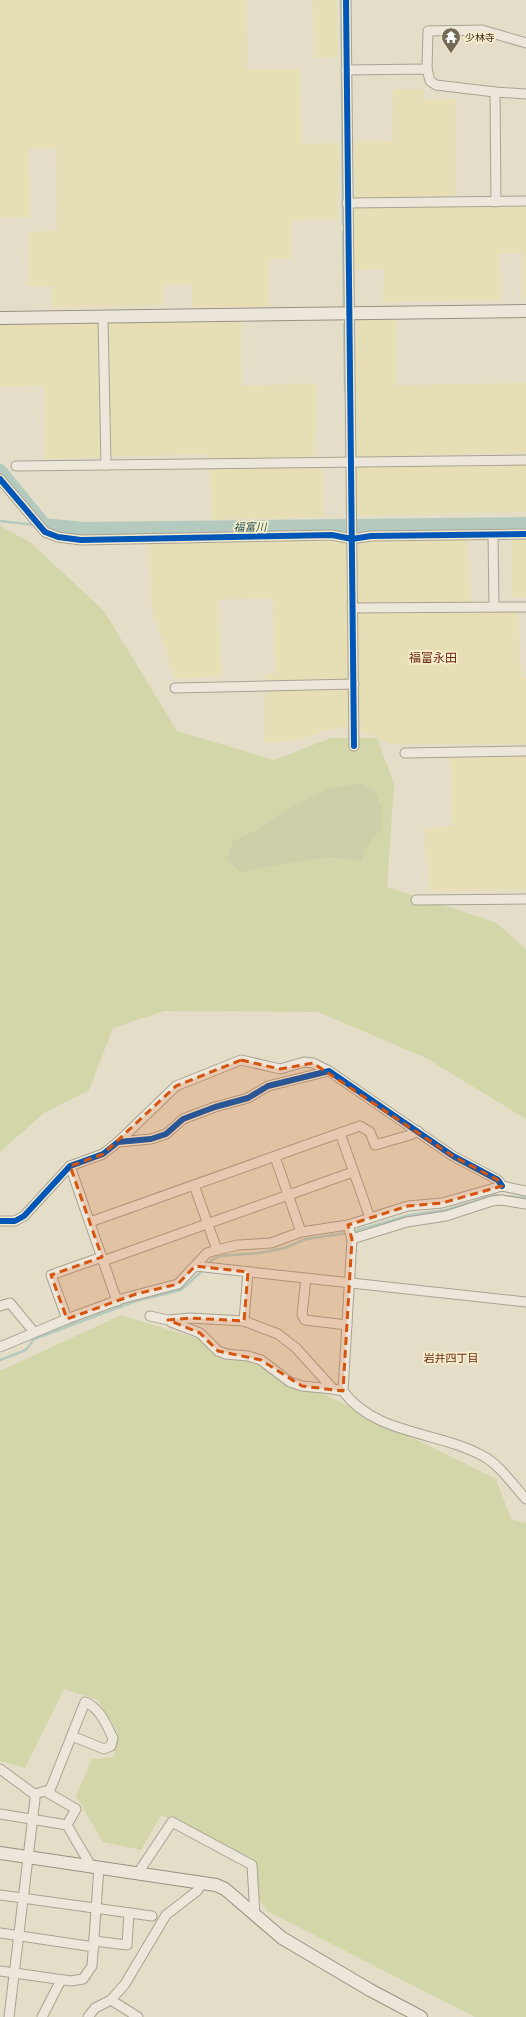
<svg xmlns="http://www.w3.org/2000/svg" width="526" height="2017" font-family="'IBM Plex Serif','Noto Sans JP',serif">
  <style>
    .farmland { fill: #e6dfb6 }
    .green { fill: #d2d6a9 }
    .cemetery { fill: #cdcfa9 }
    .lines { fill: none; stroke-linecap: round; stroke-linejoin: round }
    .stream { stroke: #b4cabe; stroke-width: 2.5 }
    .river { stroke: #b4cabe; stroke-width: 14 }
    .street-casing { stroke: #a9a292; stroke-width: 11 }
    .secondary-casing { stroke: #989182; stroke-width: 14 }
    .street { stroke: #ece7da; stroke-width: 9 }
    .secondary { stroke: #ece7da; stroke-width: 12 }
    .cycleway-casing { stroke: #f8edcb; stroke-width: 8 }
    .cycleway { stroke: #0057b8; stroke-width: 6 }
    .marked { fill: #d6540d; fill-opacity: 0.2; stroke: #d6540d; stroke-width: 3; stroke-dasharray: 8 5; stroke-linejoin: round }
    .labels { text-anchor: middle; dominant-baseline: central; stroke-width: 3.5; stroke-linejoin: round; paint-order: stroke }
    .poi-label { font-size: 10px; fill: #372a1a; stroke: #f8edcb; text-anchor: start }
    .water-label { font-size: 11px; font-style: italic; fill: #285858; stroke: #f8edcb }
    .neighbourhood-label { font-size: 11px; fill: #672b16; stroke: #f8edcb }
    .quarter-label { font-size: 12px; fill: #672b16; stroke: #f8edcb }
  </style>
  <rect width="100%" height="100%" fill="#e4dec8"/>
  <g class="farmland">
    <path d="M0,0H246L247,69H300L302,144L339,143L338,220H291V259H269V307H192V285L163,284V305L52,308V286H28L29,232L57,230L56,148L29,149L30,217L0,218Z"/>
    <path d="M313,0H337L338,57L315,58Z"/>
    <path d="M393,89H424V100L456,99V195L355,199V140L392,141Z"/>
    <path d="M526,199V299H524L522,253H499L502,300L383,302L384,269L350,270V204Z"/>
    <path d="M397,314L396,385L526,383V452L352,458L357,320Z"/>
    <path d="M0,318H241L242,386L317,383L315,464H322L324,517L212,520L209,454L44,459L45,386L0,387Z"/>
    <path d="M526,458V512L353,516L352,461Z"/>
    <path d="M467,534L471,606H517L521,677H526V744H391L356,729L342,727L323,731L299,740L265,743V675H275L273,598L218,600L222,676L175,679L152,610L148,537Z"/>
    <rect x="512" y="535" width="14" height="62"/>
    <path d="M526,751V889L430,892L424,829L452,826L450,752Z"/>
  </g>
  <g class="green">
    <path d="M0,526L30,542L104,611L177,731L274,760L331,738H377L394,784L387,887L495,922L526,949V1119L426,1058L318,1012L164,1011L113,1028L89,1090L44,1113L0,1152Z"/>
    <path d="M121,1315L235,1350L496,1479L511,1519L526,1523V2017H475L267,1911L252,1890L255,1860L161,1815L141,1850L103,1842L76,1796L92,1759L114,1757L118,1732L98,1700L64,1689L25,1768L0,1761V1371Z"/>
  </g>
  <path class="cemetery" d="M361,783L374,790L382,807V830C370,838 366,848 361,861L327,857L240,872L227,859L233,841L260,829L282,812L328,789Z"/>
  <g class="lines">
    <g class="stream">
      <path d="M341,0L342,67"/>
      <path d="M342,72L343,224"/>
      <path d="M343,232L344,307"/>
      <path d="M344,324L345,390"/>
      <path d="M0,521L35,525"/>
      <path d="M208,1265L212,1260L220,1256L259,1253L285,1248L306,1239L348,1233L410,1215L446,1210L495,1195L526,1198"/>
      <path d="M0,1360L26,1350L34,1339L136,1301L181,1290L203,1270"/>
    </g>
    <path class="river" d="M0,471L44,525L84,529L526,524"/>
    <defs>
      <g id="street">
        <path d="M346,0L354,746"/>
        <path d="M427,69L428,31L482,30L526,43"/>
        <path d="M346,70L427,69L430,81L436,85L495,92L526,94"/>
        <path d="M495,92L496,202"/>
        <path d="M347,203L526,201"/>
        <path d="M103,318L106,465"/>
        <path d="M16,466L526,460"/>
        <path d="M0,479L45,532L58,537L81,540L332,535L352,539L371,536L526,534"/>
        <path d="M493,535L494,607"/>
        <path d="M352,608L526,607"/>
        <path d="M175,688L354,684"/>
        <path d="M405,753L526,751"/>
        <path d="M416,900L526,899"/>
        <path d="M340,1133L360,1126L370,1132L375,1145L410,1135L418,1131"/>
        <path d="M118,1142L176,1086L241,1060L280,1069L304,1062L313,1063L329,1071"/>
        <path d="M275,1157L301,1232"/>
        <path d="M70,1166L117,1301"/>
        <path d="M194,1185L217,1250"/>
        <path d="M0,1221H15L24,1216L70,1166L103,1154L118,1142L151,1139L166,1134L183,1119L215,1107L248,1098L268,1086L329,1071L453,1156L498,1180L502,1186"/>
        <path d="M90,1222L340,1133L370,1218"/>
        <path d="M348,1225L352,1239L343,1391C375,1435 438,1431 483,1456C500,1465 513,1485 526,1499"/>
        <path d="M352,1239L407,1222L446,1216L492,1201L501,1200L526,1204"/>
        <path d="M103,1261L353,1172"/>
        <path d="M195,1266L526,1302"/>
        <path d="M306,1278L302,1315L305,1320L347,1325"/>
        <path d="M0,1306L10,1303L34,1332"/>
        <path d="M150,1316L168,1320L190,1318L244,1321L278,1334L296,1348L333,1389L343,1391"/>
        <path d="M67,1319L51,1275L102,1257"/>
        <path d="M244,1321L248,1272"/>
        <path d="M171,1322L200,1333L218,1351L226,1354L248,1356L261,1360L290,1382L302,1386L333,1389"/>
        <path d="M0,1347L67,1319L121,1299L178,1284L207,1253L217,1250L238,1245L271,1243L301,1232L348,1225L408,1206L442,1203L502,1186L526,1191"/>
        <path d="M0,1769L34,1794L35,1799L9,2017"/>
        <path d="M45,1791L76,1809L67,1825"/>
        <path d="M34,1794L50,1790L85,1702C100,1708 106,1724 113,1738L111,1746L104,1749L72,1736"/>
        <path d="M0,1814L67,1825L91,1866"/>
        <path d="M138,1873L172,1822L252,1865L255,1916"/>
        <path d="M0,1895L152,1916"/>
        <path d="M0,1933L94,1947"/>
        <path d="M94,1941L127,1945L129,1913"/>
        <path d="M0,1971L71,1981L83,1979L92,1966L99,1867"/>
        <path d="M111,2000L138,2017"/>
        <path d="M42,2017L61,1980"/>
        <path d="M88,2017L95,2008L111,2000L125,1984L166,1915L197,1891L203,1882"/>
      </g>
      <g id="secondary">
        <path d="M0,318L526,311"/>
        <path d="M0,1853L216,1885L225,1889L282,1938L370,1990L421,2017"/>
      </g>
    </defs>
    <use href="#street" class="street-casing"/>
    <use href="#secondary" class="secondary-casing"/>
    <use href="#street" class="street"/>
    <use href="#secondary" class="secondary"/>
    <defs>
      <g id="cycleway">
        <path d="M346,0L354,746"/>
        <path d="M0,479L45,532L58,537L81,540L332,535L352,539L371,536L526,534"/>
        <path d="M0,1221H15L24,1216L70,1166L103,1154L118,1142L151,1139L166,1134L183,1119L215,1107L248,1098L268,1086L329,1071L453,1156L498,1180L502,1186"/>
      </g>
    </defs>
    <use href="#cycleway" class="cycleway-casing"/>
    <use href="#cycleway" class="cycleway"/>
  </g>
  <path class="marked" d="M241,1060L280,1069L313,1063L453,1156L498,1180L502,1186L442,1203L408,1206L348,1225L352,1239L343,1391L302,1386L261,1360L218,1351L200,1333L168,1320L190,1318L244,1321L248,1272L195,1266L178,1284L136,1294L67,1319L51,1275L102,1257L70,1166L103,1154L176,1086Z"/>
  <defs>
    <symbol id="temple-pin" viewBox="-11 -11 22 30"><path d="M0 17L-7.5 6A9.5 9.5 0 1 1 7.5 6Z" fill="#746957" stroke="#f8edcb"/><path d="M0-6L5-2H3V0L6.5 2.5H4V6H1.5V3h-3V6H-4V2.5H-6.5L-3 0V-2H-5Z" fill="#fff"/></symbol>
  </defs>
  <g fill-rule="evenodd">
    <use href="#temple-pin" x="440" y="26" width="22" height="30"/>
  </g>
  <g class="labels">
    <g class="poi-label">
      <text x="465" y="37">少林寺</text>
    </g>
    <g class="water-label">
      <text transform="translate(250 527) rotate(-1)">福富川</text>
    </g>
    <g class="neighbourhood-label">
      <text x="451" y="1358">岩井四丁目</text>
    </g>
    <g class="quarter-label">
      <text x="433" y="657">福富永田</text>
    </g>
  </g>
</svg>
